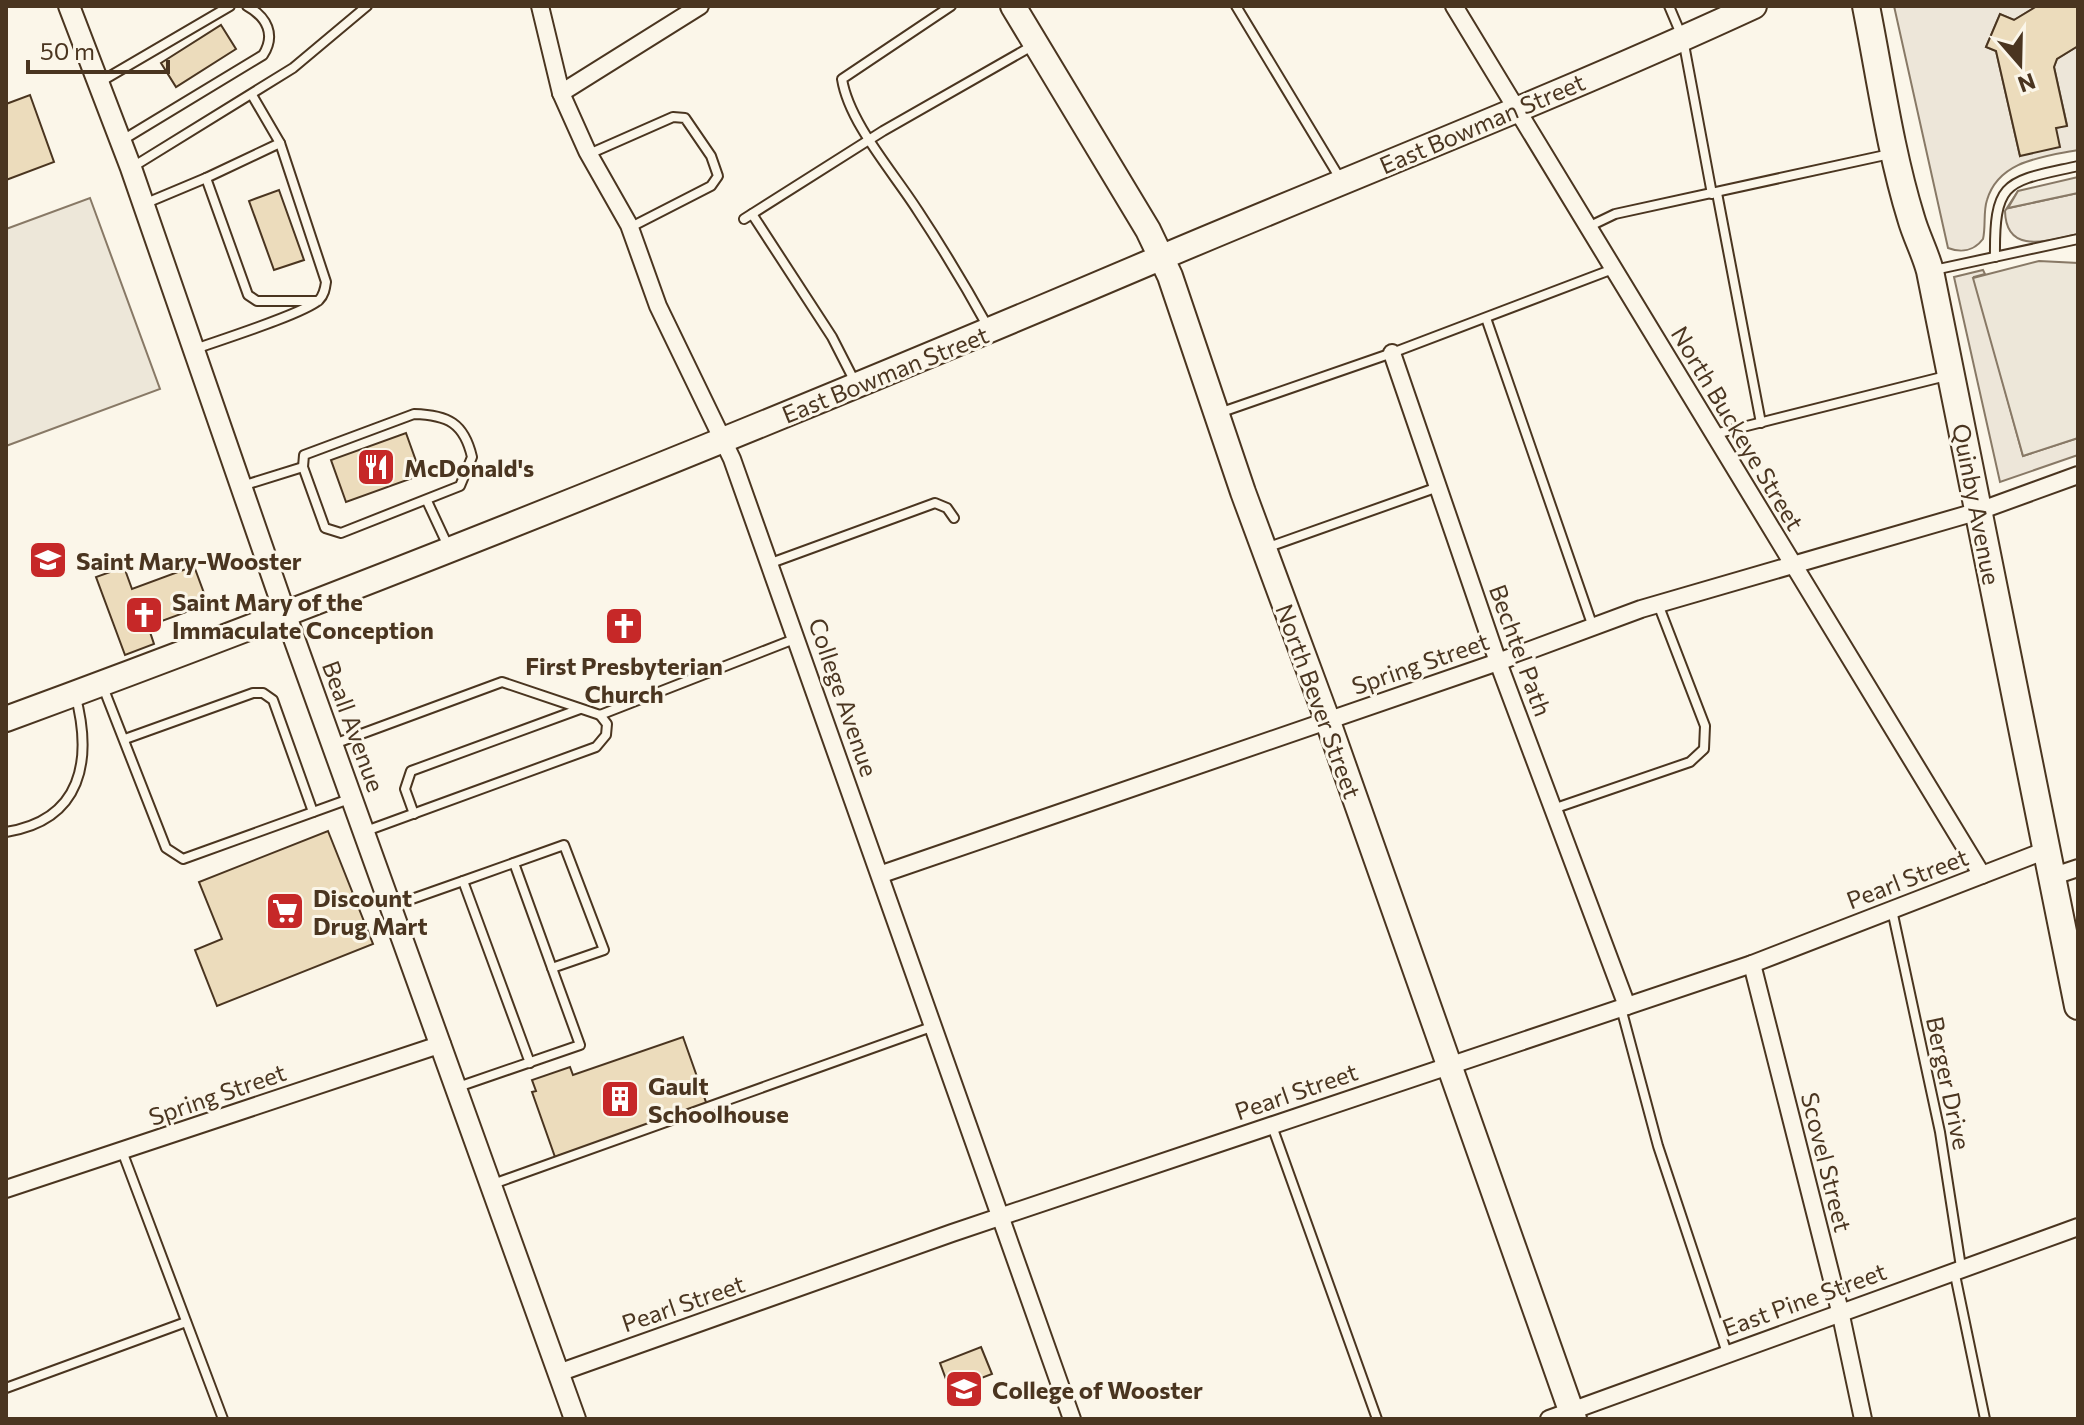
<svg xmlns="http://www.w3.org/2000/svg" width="2084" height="1425" font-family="Commissioner,sans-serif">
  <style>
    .green { fill: #ede6d9; stroke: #887966; stroke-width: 2 }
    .parking { fill: #ede7d9; stroke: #887966; stroke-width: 2 }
    .building { fill: #ecdcbc; stroke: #4a3520; stroke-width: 2 }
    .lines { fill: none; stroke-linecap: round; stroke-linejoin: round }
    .service-casing { stroke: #4a3520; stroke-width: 12 }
    .minor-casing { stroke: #4a3520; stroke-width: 20 }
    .tertiary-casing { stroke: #4a3520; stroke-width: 24 }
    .secondary-casing { stroke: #4a3520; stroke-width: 28 }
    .primary-casing { stroke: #4a3520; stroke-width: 30 }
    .service { stroke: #fbf6e9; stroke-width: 8 }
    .minor { stroke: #fbf6e9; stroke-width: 16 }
    .tertiary { stroke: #fbf6e9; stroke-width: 20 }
    .secondary { stroke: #fbf6e9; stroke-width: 24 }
    .primary { stroke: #fbf6e9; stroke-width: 26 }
    .labels { text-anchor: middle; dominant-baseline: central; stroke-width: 6; stroke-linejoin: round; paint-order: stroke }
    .street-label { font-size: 24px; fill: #4a3520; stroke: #fbf6e9 }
    .poi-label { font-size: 24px; font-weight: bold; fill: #4a3520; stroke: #fbf6e9; text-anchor: start }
  </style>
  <rect width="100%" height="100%" fill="#fbf6e9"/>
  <g class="green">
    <path d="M1894,6H2037L2014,20L2000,14L1986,47L1996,51L2020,156L2056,128L2067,125L2054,67L2057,59L2078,46V150C2043,157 1999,160 1987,200C1983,212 1986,226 1983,239C1974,251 1961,253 1948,248Z"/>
    <path d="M2018,191L2009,208L2078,193V234C2049,240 2006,256 2005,211Z"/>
    <path d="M1983,270L1985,274L1974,277L2023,456L2078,438V455L2000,482L1954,277Z"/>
  </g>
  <g class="parking">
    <path d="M2078,177V193L2008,208L2018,191Z"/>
    <path d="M90,198L160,389L6,446V229Z"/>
    <path d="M2039,261L2078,263V438L2023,456L1973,278Z"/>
  </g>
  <g class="building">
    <path d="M2037,6H2078V46L2057,59L2054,67L2067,126L2056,128L2060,147L2020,156L1996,51L1986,47L2000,14L2014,20Z"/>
    <path d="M221,25L236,49L176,87L161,63Z"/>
    <path d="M30,95L54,162L6,180V104Z"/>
    <path d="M279,190L304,260L274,270L249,201Z"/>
    <path d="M406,433L421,475L346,502L331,460Z"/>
    <path d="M194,566L208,604L148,626L154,644L125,655L96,577L124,567L132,589Z"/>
    <path d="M328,831L373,944L217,1006L195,950L222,939L199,882Z"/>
    <path d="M683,1037L707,1105L555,1157L532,1092L536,1091L532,1080L570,1067L573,1075Z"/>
    <path d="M981,1347L992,1374L950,1390L940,1363Z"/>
  </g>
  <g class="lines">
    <defs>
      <g id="service">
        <path d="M951,6L842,79C849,123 894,173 918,211C943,249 966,287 988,327"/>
        <path d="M1236,6L1341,180"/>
        <path d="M1669,6L1683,39L1712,194"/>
        <path d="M100,82L230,6"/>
        <path d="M252,95L280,143"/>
        <path d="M121,141L263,55C276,35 267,17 247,6"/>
        <path d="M589,154L673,117L685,118L711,156L718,176L711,186L631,227"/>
        <path d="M131,168L293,68L367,6"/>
        <path d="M1717,193L1761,423"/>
        <path d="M144,204L206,178"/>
        <path d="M752,214L832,337L855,382"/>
        <path d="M744,219L883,131L1032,46"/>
        <path d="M1588,227L1615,214L1890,154"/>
        <path d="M1995,257C1994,178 2007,182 2078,166"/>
        <path d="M1934,270L2078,239"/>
        <path d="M1486,318L1593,627"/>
        <path d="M195,349C220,340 303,314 319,300C324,295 325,289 326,282L280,143L206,178L248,295L257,301H318"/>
        <path d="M1219,413L1392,353L1613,269"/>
        <path d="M414,414C448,415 464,423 472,457L460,486L341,533L325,528L303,467L304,455Z"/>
        <path d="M1715,434L1946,376"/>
        <path d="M242,486L303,467"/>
        <path d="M427,501L448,546"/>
        <path d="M1266,548L1438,487"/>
        <path d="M771,563L935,503L947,508L954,518"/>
        <path d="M103,687L166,848L183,859L352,798"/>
        <path d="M125,739L253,693H263L273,700L313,812"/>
        <path d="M334,744L502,682L600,715L797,638"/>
        <path d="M1553,809L1690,762L1704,749L1705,726L1658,604"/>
        <path d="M414,814L405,789L411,771L580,709"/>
        <path d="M366,831L596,747L606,735L607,724L600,715"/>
        <path d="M6,832C82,820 93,760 75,694"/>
        <path d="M514,863L552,968"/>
        <path d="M392,906L463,881"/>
        <path d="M1892,910L1940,1132L1961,1267"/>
        <path d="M1621,1008L1658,1146L1727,1353"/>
        <path d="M458,1087L580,1045L552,968L604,950L564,845L463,881L530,1063"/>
        <path d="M1272,1126L1377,1419"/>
        <path d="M122,1151L223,1419"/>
        <path d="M493,1184L934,1026"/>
        <path d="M1954,1270L1985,1419"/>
        <path d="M6,1388L186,1322"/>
      </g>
      <g id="minor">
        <path d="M540,6L561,93L587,151L629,225L658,306L732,459L1072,1419"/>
        <path d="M1454,6L1982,875"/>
        <path d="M561,93L700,6"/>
        <path d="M1392,353L1498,662L1627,1006"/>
        <path d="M882,874L1498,662L1641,609L1979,511L2078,475"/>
        <path d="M2051,877L2078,868"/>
        <path d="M1752,964L1840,1311L1863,1419"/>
        <path d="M6,1189L442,1044"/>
        <path d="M561,1372L952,1233L1752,964L2044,851"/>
        <path d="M1549,1419L2078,1227"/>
      </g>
      <path id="tertiary" d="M69,6L131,168L286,616L575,1419"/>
      <g id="secondary">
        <path d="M1013,6L1148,230L1170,276L1243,492L1327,719L1574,1419"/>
        <path d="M6,719C395,576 779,420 1160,258C1358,174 1559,96 1754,6"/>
      </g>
      <path id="primary" d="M1866,6C1880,76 1890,150 1911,218C1916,236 1925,252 1930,271L2078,1006"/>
    </defs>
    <use href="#service" class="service-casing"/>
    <use href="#minor" class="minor-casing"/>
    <use href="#tertiary" class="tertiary-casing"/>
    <use href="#secondary" class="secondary-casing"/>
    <use href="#primary" class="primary-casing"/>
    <use href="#service" class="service"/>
    <use href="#minor" class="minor"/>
    <use href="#tertiary" class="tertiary"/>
    <use href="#secondary" class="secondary"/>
    <use href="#primary" class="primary"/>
  </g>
  <defs>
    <symbol id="restaurant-square" viewBox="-11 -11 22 22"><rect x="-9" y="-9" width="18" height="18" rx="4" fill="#c62828" stroke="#fbf6e9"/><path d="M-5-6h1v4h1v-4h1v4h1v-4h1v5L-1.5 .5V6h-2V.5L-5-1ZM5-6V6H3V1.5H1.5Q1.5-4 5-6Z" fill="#fff"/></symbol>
    <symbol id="school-square" viewBox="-11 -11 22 22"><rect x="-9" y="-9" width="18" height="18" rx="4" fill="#c62828" stroke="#fbf6e9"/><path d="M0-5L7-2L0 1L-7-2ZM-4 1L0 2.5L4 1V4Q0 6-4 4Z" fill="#fff"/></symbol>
    <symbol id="church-square" viewBox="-11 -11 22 22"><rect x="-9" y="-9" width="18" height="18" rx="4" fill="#c62828" stroke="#fbf6e9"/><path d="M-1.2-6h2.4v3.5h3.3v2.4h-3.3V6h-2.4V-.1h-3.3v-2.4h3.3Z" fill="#fff"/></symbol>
    <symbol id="supermarket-square" viewBox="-11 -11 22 22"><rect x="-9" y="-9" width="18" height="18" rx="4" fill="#c62828" stroke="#fbf6e9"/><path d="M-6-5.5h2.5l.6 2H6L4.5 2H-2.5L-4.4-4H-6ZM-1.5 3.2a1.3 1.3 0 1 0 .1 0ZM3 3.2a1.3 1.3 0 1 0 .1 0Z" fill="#fff"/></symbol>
    <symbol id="building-square" viewBox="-11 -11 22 22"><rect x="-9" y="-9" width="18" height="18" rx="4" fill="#c62828" stroke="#fbf6e9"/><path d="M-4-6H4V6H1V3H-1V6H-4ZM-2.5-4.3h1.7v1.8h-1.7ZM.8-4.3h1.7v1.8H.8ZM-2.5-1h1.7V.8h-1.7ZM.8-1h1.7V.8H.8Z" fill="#fff"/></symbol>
    <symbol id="university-square" viewBox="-11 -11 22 22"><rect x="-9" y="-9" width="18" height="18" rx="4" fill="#c62828" stroke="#fbf6e9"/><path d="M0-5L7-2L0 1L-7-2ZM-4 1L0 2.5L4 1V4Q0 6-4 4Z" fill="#fff"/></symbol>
  </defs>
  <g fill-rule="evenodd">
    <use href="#restaurant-square" x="354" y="445" width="44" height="44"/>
    <use href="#school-square" x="26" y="538" width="44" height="44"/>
    <use href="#church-square" x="122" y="593" width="44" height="44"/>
    <use href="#church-square" x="602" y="604" width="44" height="44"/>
    <use href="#supermarket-square" x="263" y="889" width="44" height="44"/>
    <use href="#building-square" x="598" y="1077" width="44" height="44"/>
    <use href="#university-square" x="942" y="1367" width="44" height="44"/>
  </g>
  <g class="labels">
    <g class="street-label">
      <text transform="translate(1482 123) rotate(-23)">East Bowman Street</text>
      <text transform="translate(885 374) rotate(-22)">East Bowman Street</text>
      <text transform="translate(1738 428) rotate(59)">North Buckeye Street</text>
      <text transform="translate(1977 504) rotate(79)">Quinby Avenue</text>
      <text transform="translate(1521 650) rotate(70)">Bechtel Path</text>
      <text transform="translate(1420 663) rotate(-19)">Spring Street</text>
      <text transform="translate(844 697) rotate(71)">College Avenue</text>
      <text transform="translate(1319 701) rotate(70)">North Bever Street</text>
      <text transform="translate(354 726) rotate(70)">Beall Avenue</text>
      <text transform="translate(1907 878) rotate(-21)">Pearl Street</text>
      <text transform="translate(1949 1083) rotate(78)">Berger Drive</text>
      <text transform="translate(1296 1091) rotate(-19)">Pearl Street</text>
      <text transform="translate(217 1094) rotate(-19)">Spring Street</text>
      <text transform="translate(1827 1162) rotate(76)">Scovel Street</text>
      <text transform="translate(1804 1299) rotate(-20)">East Pine Street</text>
      <text transform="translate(683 1303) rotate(-19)">Pearl Street</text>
    </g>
    <g class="poi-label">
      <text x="404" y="467">McDonald's</text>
      <text x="76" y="560">Saint Mary-Wooster</text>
      <text x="172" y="601">Saint Mary of the<tspan x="172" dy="28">Immaculate Conception</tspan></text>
      <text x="624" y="665" text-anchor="middle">First Presbyterian<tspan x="624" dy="28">Church</tspan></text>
      <text x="313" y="897">Discount<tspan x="313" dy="28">Drug Mart</tspan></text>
      <text x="648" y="1085">Gault<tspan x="648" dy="28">Schoolhouse</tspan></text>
      <text x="992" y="1389">College of Wooster</text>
    </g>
  </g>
  <rect width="2084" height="1425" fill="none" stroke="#4a3520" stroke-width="16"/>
  <g transform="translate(2020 64) rotate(160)" stroke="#fbf6e9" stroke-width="6" paint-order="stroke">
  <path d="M0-6L14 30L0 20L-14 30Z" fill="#4a3520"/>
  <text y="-12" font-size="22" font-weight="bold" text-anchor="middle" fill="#4a3520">N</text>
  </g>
  <path d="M28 60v12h140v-12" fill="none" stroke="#4a3520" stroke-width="4"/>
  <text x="40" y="60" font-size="24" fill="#4a3520" stroke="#fbf6e9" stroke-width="6" paint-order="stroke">50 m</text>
</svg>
